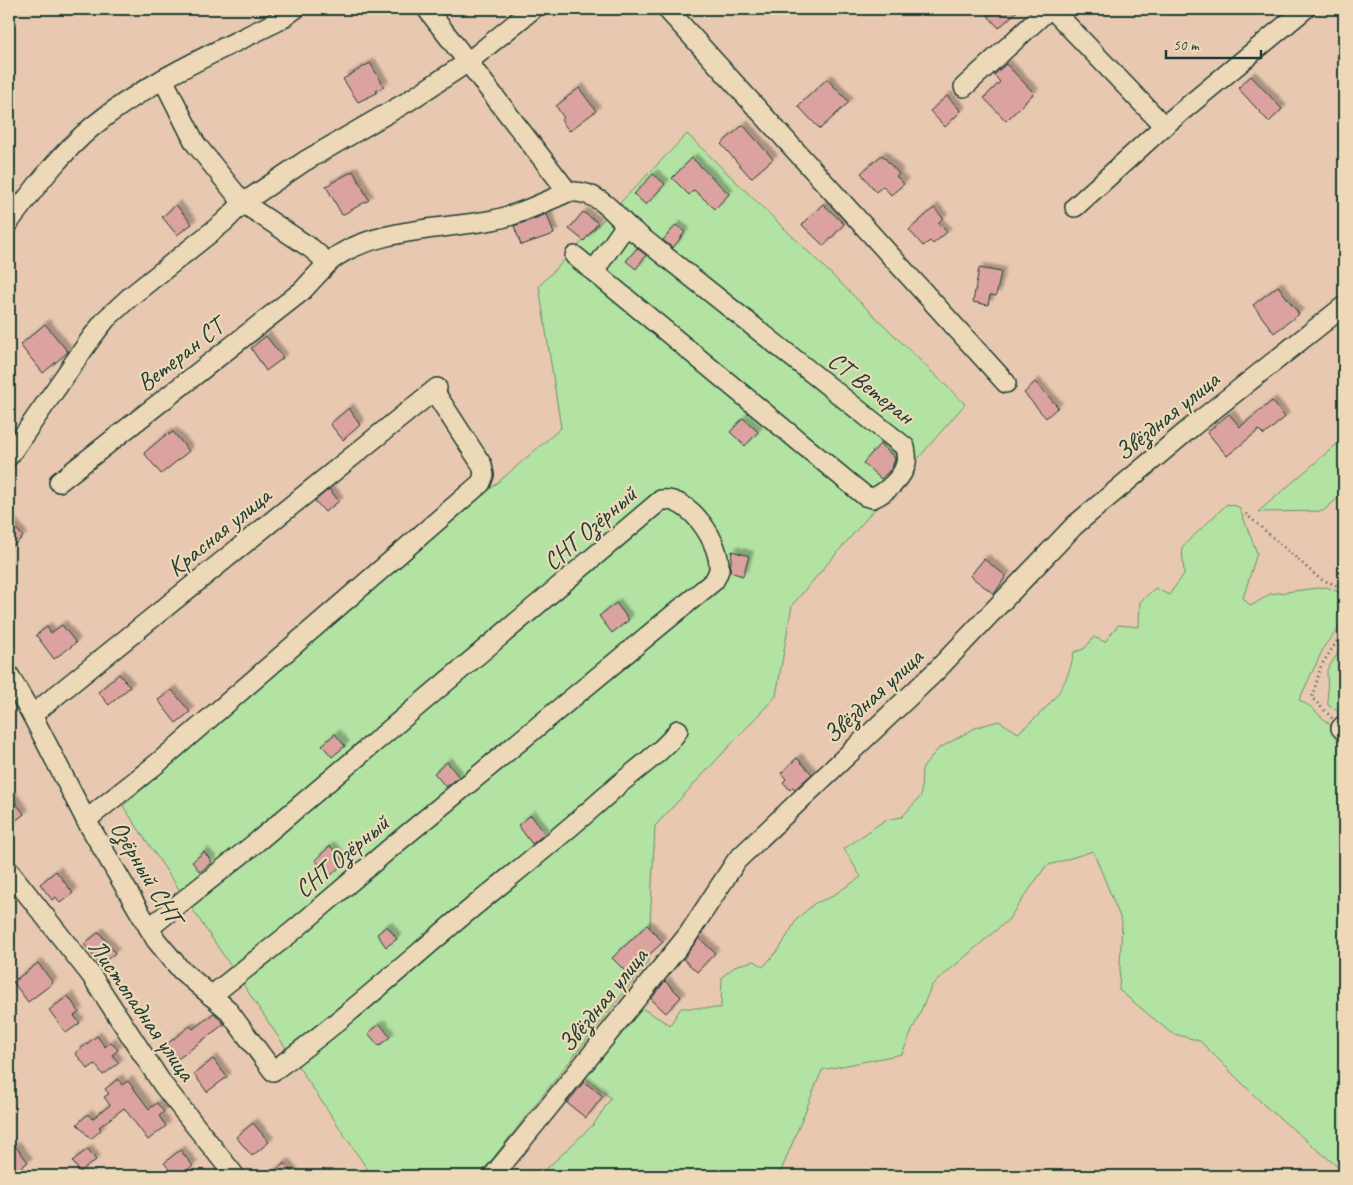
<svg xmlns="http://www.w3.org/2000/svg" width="1353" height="1185" font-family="Caveat,sans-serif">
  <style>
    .green { fill: #b3e3a3; stroke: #69906c }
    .building { fill: #dca29f; stroke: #1f3d34; filter: url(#shadow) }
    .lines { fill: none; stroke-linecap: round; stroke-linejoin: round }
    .minor-casing { stroke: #1f3d34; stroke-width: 22 }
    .path { stroke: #1f3d34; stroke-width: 2.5; stroke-dasharray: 1 4; stroke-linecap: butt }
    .minor { stroke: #edd9b7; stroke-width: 19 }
    .labels { text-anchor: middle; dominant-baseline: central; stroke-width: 4.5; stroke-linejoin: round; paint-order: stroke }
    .street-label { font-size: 25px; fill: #1f3d34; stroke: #edd9b7 }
  </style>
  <defs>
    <filter id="shadow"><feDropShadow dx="4.5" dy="-4.5" stdDeviation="1" flood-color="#0004"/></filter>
  </defs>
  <rect width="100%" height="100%" fill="#e8c8b0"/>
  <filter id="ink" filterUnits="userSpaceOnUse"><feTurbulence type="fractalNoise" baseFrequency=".02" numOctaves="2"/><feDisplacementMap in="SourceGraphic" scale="10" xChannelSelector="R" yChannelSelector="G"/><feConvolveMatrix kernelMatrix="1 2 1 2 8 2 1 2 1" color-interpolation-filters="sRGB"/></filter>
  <g filter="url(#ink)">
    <g class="green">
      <path d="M687,134L965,404L792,605L776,696L655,826L648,962L479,1176H372L123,806L561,428L539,286Z"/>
      <path d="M1344,438V493L1323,511L1258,512Z"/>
      <path d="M1227,504L1239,507L1257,553L1243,598L1251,606L1270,594L1326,587L1344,594V622L1325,645L1299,700L1311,707L1344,738V1172L1264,1105L1200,1041L1171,1033L1119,990L1122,922L1093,851L1046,866L1008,920L932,985L902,1054L822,1070L781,1171L775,1176H539L594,1124L611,1098L580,1074L638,1006L670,1025L681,1008H721L722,977L737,965L755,961L763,967L780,948L797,919L815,903L829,898L861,877L844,849L885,820L902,817L921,796L922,769L938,749L977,727L999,721L1018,733C1047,708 1067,692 1074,652L1084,649L1094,637L1105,642L1118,625L1139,627L1140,602L1155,588L1169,595L1184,574L1182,547Z"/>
      <path d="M1344,644V715L1328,705L1327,670Z"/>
    </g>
    <g class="building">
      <path d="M996,9H1019L999,28L988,16Z"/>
      <path d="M370,63L384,86L376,91L377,93L358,102L343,79Z"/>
      <path d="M1006,64L1034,93L1006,121L984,98L1000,82L994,75Z"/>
      <path d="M1251,76L1282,109L1269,122L1238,88Z"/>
      <path d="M827,79L849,102L820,129L798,106Z"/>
      <path d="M579,88L596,111L569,131L561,120L564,118L556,106Z"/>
      <path d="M947,96L961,111L945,127L930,111Z"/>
      <path d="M743,125L773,159L751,178L721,144Z"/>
      <path d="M882,155L899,174L896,176L904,184L891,195L883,186L876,192L861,173Z"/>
      <path d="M692,158L729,194L715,209L694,190L689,195L672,178Z"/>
      <path d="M353,171L369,200L342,215L326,186Z"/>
      <path d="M653,174L665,184L646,205L634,194Z"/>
      <path d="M823,204L844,224L824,246L802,225Z"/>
      <path d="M176,205L192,224L177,235L162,217Z"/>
      <path d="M934,208L943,218L938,223L947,232L933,244L930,241L923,246L909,230Z"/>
      <path d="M583,212L598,223L584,241L569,229Z"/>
      <path d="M547,214L554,234L521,245L514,226Z"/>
      <path d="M676,225L685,232L673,248L663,240Z"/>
      <path d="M637,248L646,255L636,269L626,261Z"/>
      <path d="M979,268L1001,272L996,296L990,295L988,305L973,302Z"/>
      <path d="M1278,286L1299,314L1274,333L1253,305Z"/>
      <path d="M45,324L68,352L43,373L20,345Z"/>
      <path d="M266,336L283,358L266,371L251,348Z"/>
      <path d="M1035,382L1058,407L1046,418L1024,393Z"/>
      <path d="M1272,401L1285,417L1264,435L1259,430L1227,456L1207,432L1229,414L1240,427Z"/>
      <path d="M349,408L360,425L343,440L330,424Z"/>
      <path d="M743,418L758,432L745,446L730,432Z"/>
      <path d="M173,432L189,451L161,474L144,453L168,433L169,435Z"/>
      <path d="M880,444L895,458L892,468L881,479L863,463Z"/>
      <path d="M329,489L339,501L325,512L315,501Z"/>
      <path d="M9,520L23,537L9,549Z"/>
      <path d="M732,551L749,556L743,576L730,572Z"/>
      <path d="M984,559L1006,576L994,594L970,576Z"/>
      <path d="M616,603L629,620L612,633L599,616Z"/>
      <path d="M62,625L76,643L54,659L36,635L47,627L51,633Z"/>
      <path d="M119,674L130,687L109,705L98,692Z"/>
      <path d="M172,690L190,712L176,723L158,700Z"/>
      <path d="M335,734L345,746L332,757L322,745Z"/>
      <path d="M797,758L812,774L795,789L793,787L790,790L783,782L786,779L781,773Z"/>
      <path d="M447,762L459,777L446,787L434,773Z"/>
      <path d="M9,794L24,814L9,826Z"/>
      <path d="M531,815L545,834L532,844L518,825Z"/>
      <path d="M330,846L345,862L330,876L315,860Z"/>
      <path d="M204,852L212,862L200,872L192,862Z"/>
      <path d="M56,871L73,893L60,903L56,897L52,900L40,884Z"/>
      <path d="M647,925L663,942L628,974L612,958Z"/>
      <path d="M387,926L397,939L386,947L377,934Z"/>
      <path d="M99,932L115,953L100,965L84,944Z"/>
      <path d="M699,938L715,953L697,972L683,959Z"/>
      <path d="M38,963L53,983L28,1002L13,982Z"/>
      <path d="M665,981L681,997L666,1013L651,999Z"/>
      <path d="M68,996L79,1012L74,1016L80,1023L66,1033L49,1010Z"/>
      <path d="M214,1013L224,1024L178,1059L167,1044L190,1026L193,1029Z"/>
      <path d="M380,1024L390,1037L379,1046L368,1033Z"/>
      <path d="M97,1036L105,1047L111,1042L118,1050L112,1055L119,1063L103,1075L95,1064L88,1069L75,1053Z"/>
      <path d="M213,1059L227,1077L207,1092L194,1074Z"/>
      <path d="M118,1079L122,1085L128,1081L149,1109L157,1103L164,1112L159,1116L166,1126L148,1140L124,1108L99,1127L101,1130L91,1139L77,1124L88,1114L92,1119L110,1105L104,1097L109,1094L105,1089Z"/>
      <path d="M584,1082L603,1096L586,1118L567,1103Z"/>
      <path d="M253,1123L269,1142L252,1156L236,1137Z"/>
      <path d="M15,1146L28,1162L14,1174L9,1168V1151Z"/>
      <path d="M88,1149L96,1160L80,1172L72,1161Z"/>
      <path d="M180,1150L193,1166L180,1176H175L164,1163Z"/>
      <path d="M285,1163L295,1176H267Z"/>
    </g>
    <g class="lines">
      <defs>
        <g id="minor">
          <path d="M427,9L568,192"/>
          <path d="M667,9L1006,383"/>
          <path d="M1052,9L1164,126"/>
          <path d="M964,87L1049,9"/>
          <path d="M1075,207L1164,126L1305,9"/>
          <path d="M9,222C34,189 60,154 92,127C146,82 216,52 278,21L295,9"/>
          <path d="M328,263C366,229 444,229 493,220C519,215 544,202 568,192C594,190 610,207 626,225L905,447C906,452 907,459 906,463C903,478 885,493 873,498L865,496L575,256"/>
          <path d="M594,271L626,225"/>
          <path d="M9,456L92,337L106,319L131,296L224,222L243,203L305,161L407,102L468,62L533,9"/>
          <path d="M59,482L302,291L328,263L312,249L243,203L195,143L163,79"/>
          <path d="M9,675L32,715L86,820L156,940L181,970L227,1009L273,1071C337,1025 395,973 455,922C509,877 565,834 617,786C632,773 670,746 678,730"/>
          <path d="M32,715L437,388"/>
          <path d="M1344,725L1341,728L1344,731"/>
          <path d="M86,820L159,762L481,483L484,475L482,465L434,391"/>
          <path d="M9,871L91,975L163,1085L235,1176"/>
          <path d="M149,928L258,841L661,500C690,496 721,543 719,570C718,573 716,578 714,581L388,850L293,931L211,996"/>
          <path d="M493,1176L688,935L737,860L936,671L1075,525L1193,426L1344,306"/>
        </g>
      </defs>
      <use href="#minor" class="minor-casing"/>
      <g class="path">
        <path d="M1246,514L1320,579L1344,588"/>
        <path d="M1332,718L1312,698L1321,666L1344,630"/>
      </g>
      <use href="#minor" class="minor"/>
    </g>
  </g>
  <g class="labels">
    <g class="street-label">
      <text transform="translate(180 355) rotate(-38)">Ветеран СТ</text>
      <text transform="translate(871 388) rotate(38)">СТ Ветеран</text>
      <text transform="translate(1167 416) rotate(-39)">Звёздная улица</text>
      <text transform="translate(590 528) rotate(-41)">СНТ Озёрный</text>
      <text transform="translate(219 532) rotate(-39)">Красная улица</text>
      <text transform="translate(873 696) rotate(-43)">Звёздная улица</text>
      <text transform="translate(342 856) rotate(-40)">СНТ Озёрный</text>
      <text transform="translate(146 872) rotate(59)">Озёрный СНТ</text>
      <text transform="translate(603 1000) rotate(-51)">Звёздная улица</text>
      <text transform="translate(142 1010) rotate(55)">Листопадная улица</text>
    </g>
  </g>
  <rect width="1353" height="1185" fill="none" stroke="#edd9b7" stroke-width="30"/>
  <rect x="15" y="15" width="1323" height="1155" fill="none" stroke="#1f3d34" stroke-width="2" filter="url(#ink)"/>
  <path d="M1166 50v8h95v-8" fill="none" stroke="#1f3d34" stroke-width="2.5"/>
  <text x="1173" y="50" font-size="15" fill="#1f3d34" stroke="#edd9b7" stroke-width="4" paint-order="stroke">50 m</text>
</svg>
